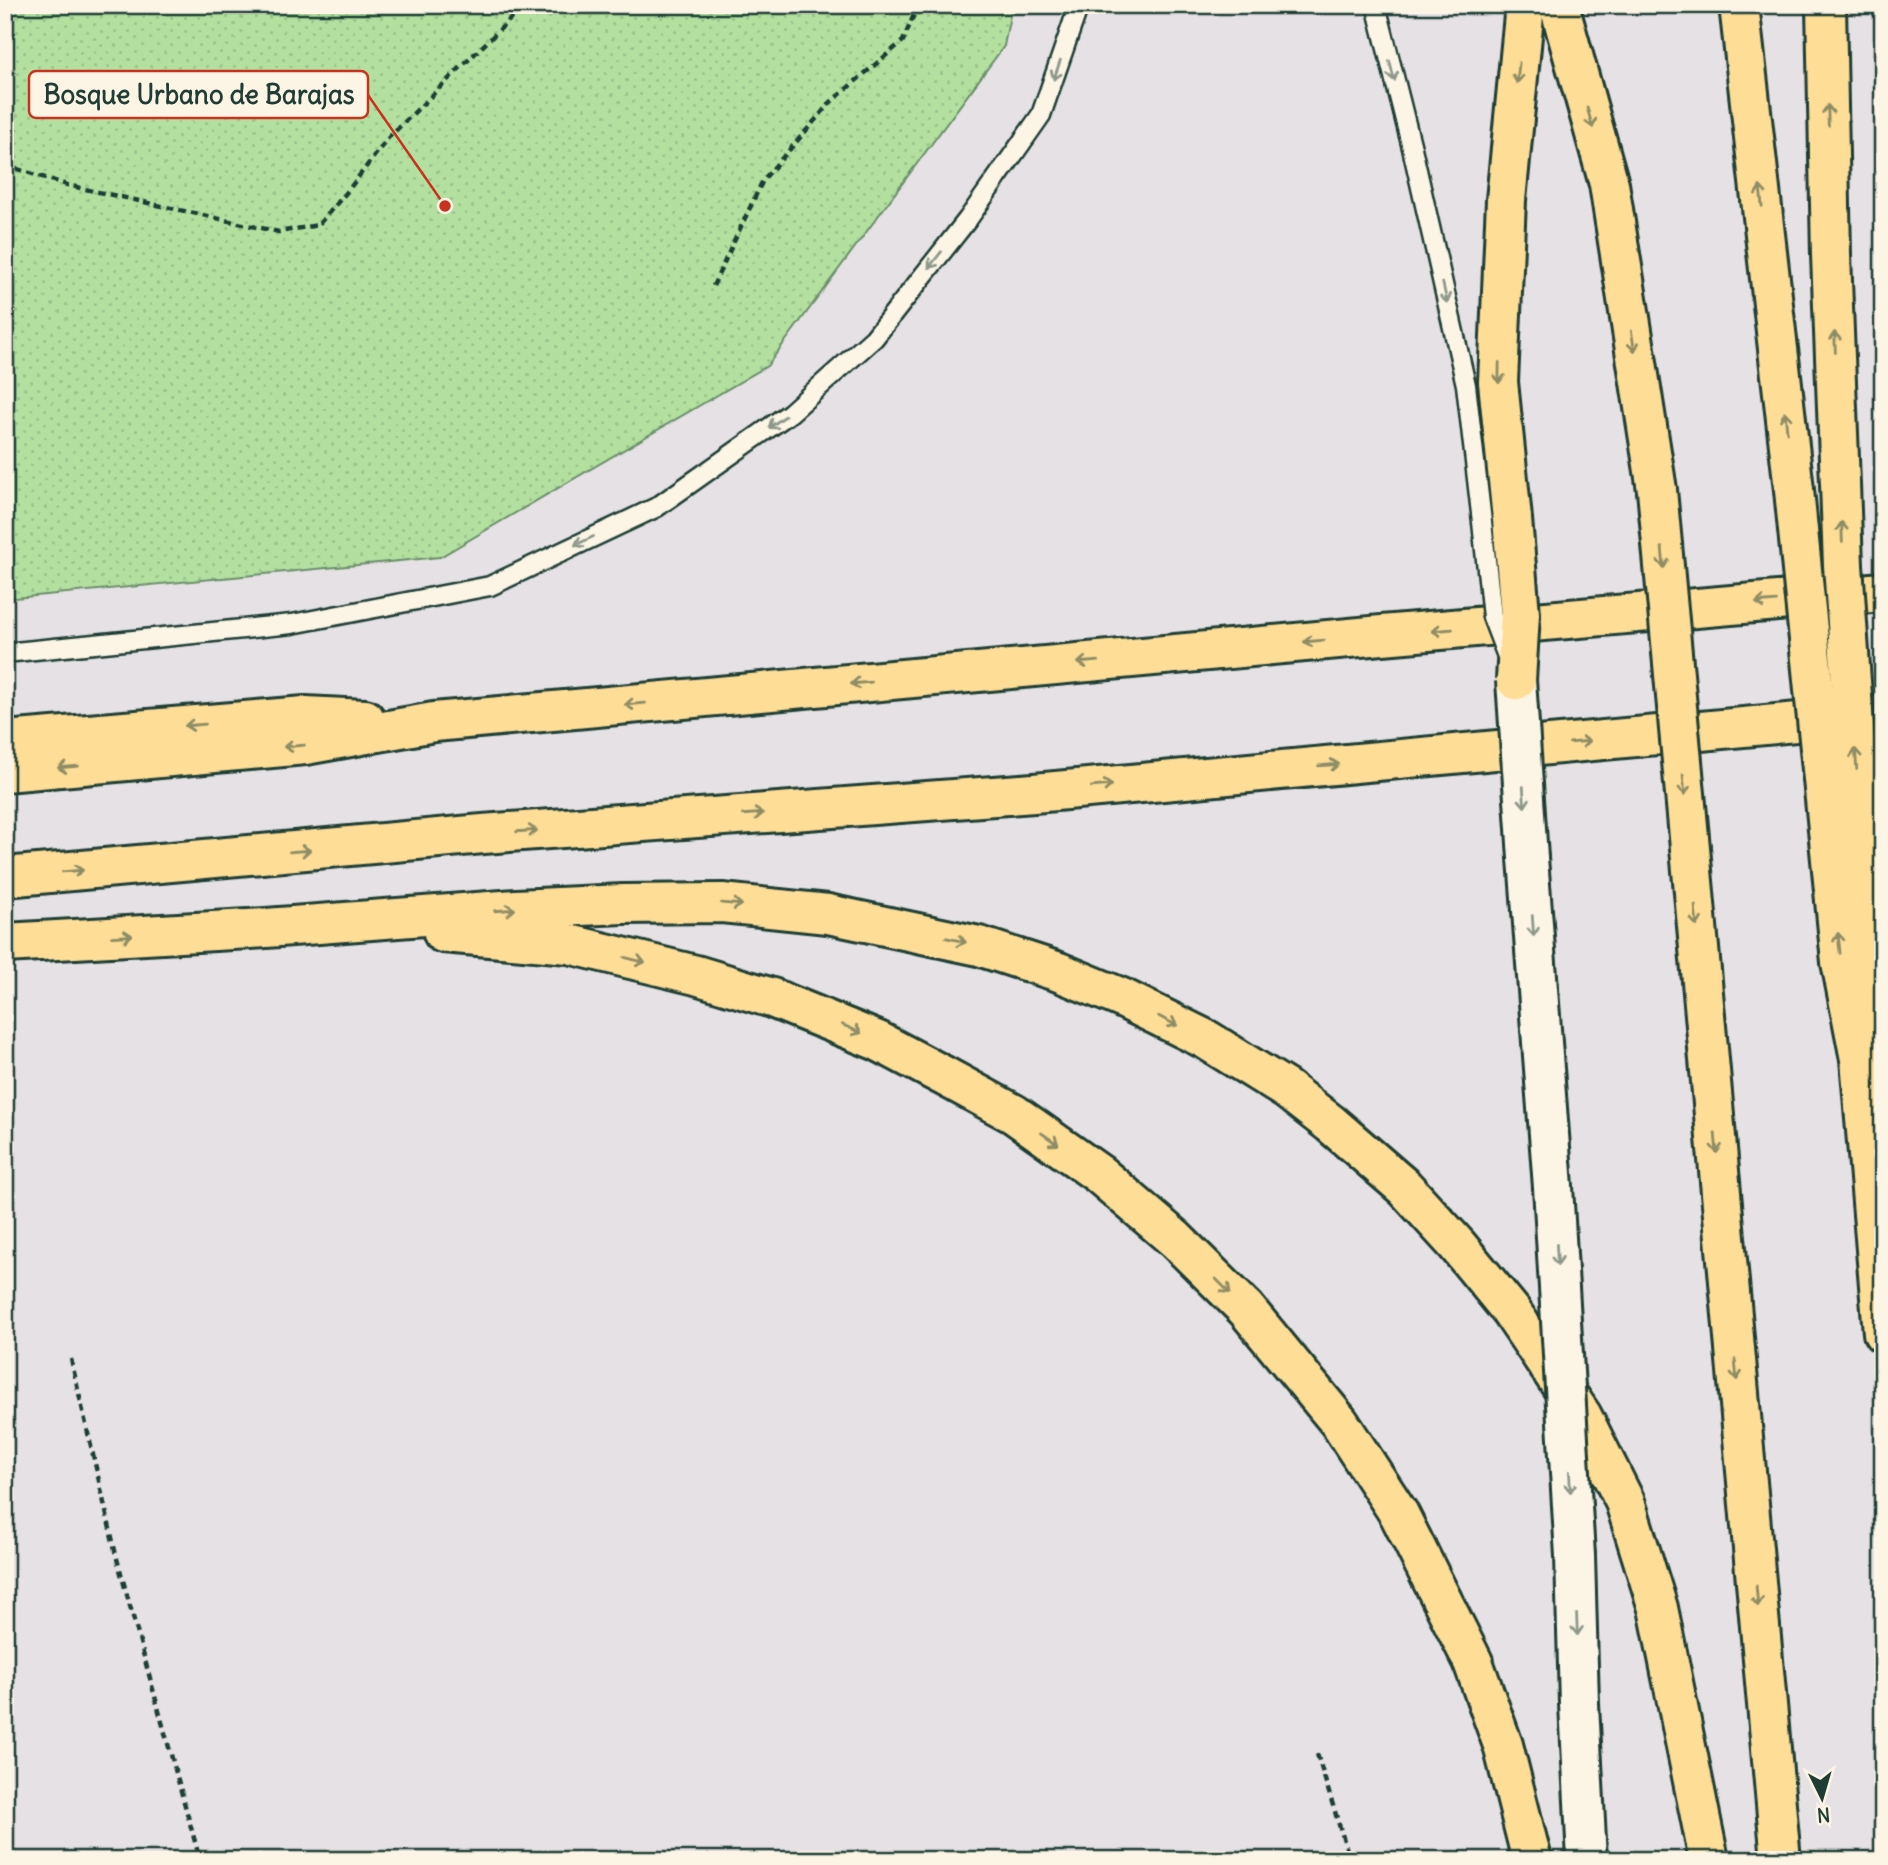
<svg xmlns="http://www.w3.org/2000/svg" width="1888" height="1865" font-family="Delius,sans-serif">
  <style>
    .park { fill: url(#park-dots); stroke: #698e6a; stroke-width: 2 }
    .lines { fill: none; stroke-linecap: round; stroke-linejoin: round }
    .service-casing { stroke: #1f3d34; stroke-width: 23 }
    .tertiary-casing { stroke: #1f3d34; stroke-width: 44 }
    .motorway-casing { stroke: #1f3d34; stroke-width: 44 }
    .path { stroke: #1f3d34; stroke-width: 4.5; stroke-dasharray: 7 5; stroke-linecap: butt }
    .service { stroke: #fcf5e5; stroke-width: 18 }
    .tertiary { stroke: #fcf5e5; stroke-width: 38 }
    .motorway { stroke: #fedd96; stroke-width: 38 }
    .service-bridge-casing { stroke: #1f3d34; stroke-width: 23; stroke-linecap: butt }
    .tertiary-bridge-casing { stroke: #1f3d34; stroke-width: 44; stroke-linecap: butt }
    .motorway-bridge-casing { stroke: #1f3d34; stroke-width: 44; stroke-linecap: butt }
    .service-bridge { stroke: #fcf5e5; stroke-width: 18 }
    .tertiary-bridge { stroke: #fcf5e5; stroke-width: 38 }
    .motorway-bridge { stroke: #fedd96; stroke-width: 38 }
    .oneway { stroke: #8e998c }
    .oneway2 { stroke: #8e8d65 }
    .leader { fill: none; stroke: #c8321e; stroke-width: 2.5 }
    .callout-dot { fill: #c8321e; stroke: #fcf5e5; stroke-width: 2.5 }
    .callout { fill: #fcf5e5; stroke: #c8321e; stroke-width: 2.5 }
    .callout-label { font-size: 26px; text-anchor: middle; font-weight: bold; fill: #1f3d34 }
  </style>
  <defs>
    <pattern id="park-dots" width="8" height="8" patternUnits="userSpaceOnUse" patternTransform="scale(1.75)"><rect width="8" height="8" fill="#b3e09f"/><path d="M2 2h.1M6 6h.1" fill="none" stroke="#9ac18a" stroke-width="1.8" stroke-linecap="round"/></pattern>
  </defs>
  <rect width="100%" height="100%" fill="#e6e1e4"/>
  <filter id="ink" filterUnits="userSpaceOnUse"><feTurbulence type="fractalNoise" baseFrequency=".0143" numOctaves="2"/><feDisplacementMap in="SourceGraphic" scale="14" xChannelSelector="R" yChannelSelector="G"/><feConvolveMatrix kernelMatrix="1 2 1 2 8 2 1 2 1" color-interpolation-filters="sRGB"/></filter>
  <g filter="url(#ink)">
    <path class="park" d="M5,5H1012L1004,46L767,366L440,557L5,599Z"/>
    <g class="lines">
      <defs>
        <g id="service">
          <path d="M1376,5L1412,148L1466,385L1482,522"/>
          <path d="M5,653L292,624L490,586L657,507L790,413L874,338L968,219L1041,115L1079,5"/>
        </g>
        <g id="tertiary">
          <path d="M1528,858L1553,1187"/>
          <path d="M1575,1556L1579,1704L1587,1860"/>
        </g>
        <g id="motorway">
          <path d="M1559,5L1609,184L1657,490"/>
          <path d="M1739,5L1794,490"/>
          <path d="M1826,5L1831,255L1840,484"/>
          <path d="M1512,519L1498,382L1506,200L1525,5"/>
          <path d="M5,741L305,716L365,719"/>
          <path d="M5,772L305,745L434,722L1382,635L1883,592"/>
          <path d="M1861,827L1872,957L1864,1022"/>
          <path d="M1828,829L1841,962L1860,1059L1883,1333"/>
          <path d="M1690,848L1781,1860"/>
          <path d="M5,877L483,834L1034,793L1883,714"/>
          <path d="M443,933L569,944L696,975L772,998L878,1041L946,1077L1014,1114L1099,1174L1175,1239L1246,1309L1339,1422L1399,1514L1473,1662L1503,1745L1532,1860"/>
          <path d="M5,943L266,928L516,909L623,904L722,903L828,914L979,946L1059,972L1122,998L1207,1040L1286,1089L1331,1124L1405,1188L1457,1245L1511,1311L1582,1416L1625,1502L1658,1608L1709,1860"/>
        </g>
      </defs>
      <use href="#service" class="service-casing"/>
      <use href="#tertiary" class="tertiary-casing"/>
      <use href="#motorway" class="motorway-casing"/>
      <g class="path">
        <path d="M5,165L67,185L279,232L318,225L346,193L389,137L525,5"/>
        <path d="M713,286L763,180L831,102L903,41L918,5"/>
        <path d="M71,1359L116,1555L200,1860"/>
        <path d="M1317,1754L1350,1860"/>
      </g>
      <use href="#service" class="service"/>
      <use href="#tertiary" class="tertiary"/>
      <use href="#motorway" class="motorway"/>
      <defs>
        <path id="service-bridge" d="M1482,522L1492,617L1508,659"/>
        <g id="tertiary-bridge">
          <path d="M1516,680L1528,858"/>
          <path d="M1553,1187L1575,1556"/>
        </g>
        <g id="motorway-bridge">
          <path d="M1840,484L1843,565L1861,827"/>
          <path d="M1657,490L1690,848"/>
          <path d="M1794,490L1828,829"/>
          <path d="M1512,519L1520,614L1516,680"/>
        </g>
      </defs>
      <use href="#service-bridge" class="service-bridge-casing"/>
      <use href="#tertiary-bridge" class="tertiary-bridge-casing"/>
      <use href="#motorway-bridge" class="motorway-bridge-casing"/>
      <use href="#service-bridge" class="service-bridge"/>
      <use href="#tertiary-bridge" class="tertiary-bridge"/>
      <use href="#motorway-bridge" class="motorway-bridge"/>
    </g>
    <defs><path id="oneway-shaft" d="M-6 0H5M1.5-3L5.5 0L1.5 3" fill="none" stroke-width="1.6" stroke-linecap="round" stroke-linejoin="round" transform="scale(1.75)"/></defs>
    <g class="oneway">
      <use href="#oneway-shaft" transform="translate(1057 70) rotate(109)"/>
      <use href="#oneway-shaft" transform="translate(1392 71) rotate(76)"/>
      <use href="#oneway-shaft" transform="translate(935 260) rotate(128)"/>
      <use href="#oneway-shaft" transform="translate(1445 293) rotate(77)"/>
      <use href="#oneway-shaft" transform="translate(777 422) rotate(145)"/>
      <use href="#oneway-shaft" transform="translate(584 541) rotate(155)"/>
      <use href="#oneway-shaft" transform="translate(1524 797) rotate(86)"/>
      <use href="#oneway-shaft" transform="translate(1533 926) rotate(86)"/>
      <use href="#oneway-shaft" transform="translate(1557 1255) rotate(87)"/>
      <use href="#oneway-shaft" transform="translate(1570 1482) rotate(87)"/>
      <use href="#oneway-shaft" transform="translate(1577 1625) rotate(88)"/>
    </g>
    <g class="oneway2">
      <use href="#oneway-shaft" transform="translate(1518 73) rotate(96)"/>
      <use href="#oneway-shaft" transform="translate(1828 115) rotate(-92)"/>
      <use href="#oneway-shaft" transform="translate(1590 118) rotate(74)"/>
      <use href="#oneway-shaft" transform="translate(1761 196) rotate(-96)"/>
      <use href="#oneway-shaft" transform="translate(1633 341) rotate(81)"/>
      <use href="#oneway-shaft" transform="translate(1835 342) rotate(-92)"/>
      <use href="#oneway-shaft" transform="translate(1499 373) rotate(91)"/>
      <use href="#oneway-shaft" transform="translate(1786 422) rotate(-96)"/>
      <use href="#oneway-shaft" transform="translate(1842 532) rotate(-92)"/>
      <use href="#oneway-shaft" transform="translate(1663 558) rotate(85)"/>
      <use href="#oneway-shaft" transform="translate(1766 602) rotate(175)"/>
      <use href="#oneway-shaft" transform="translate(1442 630) rotate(175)"/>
      <use href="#oneway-shaft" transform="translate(1314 641) rotate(175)"/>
      <use href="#oneway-shaft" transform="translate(1088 662) rotate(175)"/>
      <use href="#oneway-shaft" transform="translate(861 683) rotate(175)"/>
      <use href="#oneway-shaft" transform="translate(635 704) rotate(175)"/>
      <use href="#oneway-shaft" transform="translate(195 725) rotate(175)"/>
      <use href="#oneway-shaft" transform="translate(1580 742) rotate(-5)"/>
      <use href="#oneway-shaft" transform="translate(294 746) rotate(175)"/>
      <use href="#oneway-shaft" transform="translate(1856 759) rotate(-94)"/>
      <use href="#oneway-shaft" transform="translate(1329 765) rotate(-5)"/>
      <use href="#oneway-shaft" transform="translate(68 767) rotate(175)"/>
      <use href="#oneway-shaft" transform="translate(1684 785) rotate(85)"/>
      <use href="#oneway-shaft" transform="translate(1102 786) rotate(-5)"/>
      <use href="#oneway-shaft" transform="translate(753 814) rotate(-4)"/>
      <use href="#oneway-shaft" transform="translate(527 831) rotate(-4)"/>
      <use href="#oneway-shaft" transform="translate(300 851) rotate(-5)"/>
      <use href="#oneway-shaft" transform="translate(73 871) rotate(-5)"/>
      <use href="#oneway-shaft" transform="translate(732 904) rotate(5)"/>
      <use href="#oneway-shaft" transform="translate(505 910) rotate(-4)"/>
      <use href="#oneway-shaft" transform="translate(1696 916) rotate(85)"/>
      <use href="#oneway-shaft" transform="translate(122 936) rotate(-3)"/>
      <use href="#oneway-shaft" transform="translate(956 940) rotate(13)"/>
      <use href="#oneway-shaft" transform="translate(1839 943) rotate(-96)"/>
      <use href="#oneway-shaft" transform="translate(635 960) rotate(14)"/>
      <use href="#oneway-shaft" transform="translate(1168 1021) rotate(27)"/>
      <use href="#oneway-shaft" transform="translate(852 1029) rotate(24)"/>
      <use href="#oneway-shaft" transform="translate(1050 1139) rotate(35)"/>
      <use href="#oneway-shaft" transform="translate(1716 1143) rotate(85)"/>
      <use href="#oneway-shaft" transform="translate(1223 1286) rotate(45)"/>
      <use href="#oneway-shaft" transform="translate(1736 1370) rotate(85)"/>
      <use href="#oneway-shaft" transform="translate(1757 1596) rotate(85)"/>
    </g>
  </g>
  <path class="leader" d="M445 206L368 95"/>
  <circle class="callout-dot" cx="445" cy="206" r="7"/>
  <rect class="callout" x="29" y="71" width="339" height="47" rx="7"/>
  <g class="callout-label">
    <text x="199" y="104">Bosque Urbano de Barajas</text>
  </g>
  <rect width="1888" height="1865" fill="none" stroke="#fcf5e5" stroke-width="28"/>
  <rect x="14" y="14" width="1860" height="1837" fill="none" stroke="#1f3d34" stroke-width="2.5" filter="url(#ink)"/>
  <g transform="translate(1822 1798) rotate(175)" stroke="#fcf5e5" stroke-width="5" paint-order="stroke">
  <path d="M0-5L12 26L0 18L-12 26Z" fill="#1f3d34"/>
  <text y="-10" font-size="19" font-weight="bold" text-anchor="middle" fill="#1f3d34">N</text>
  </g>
</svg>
